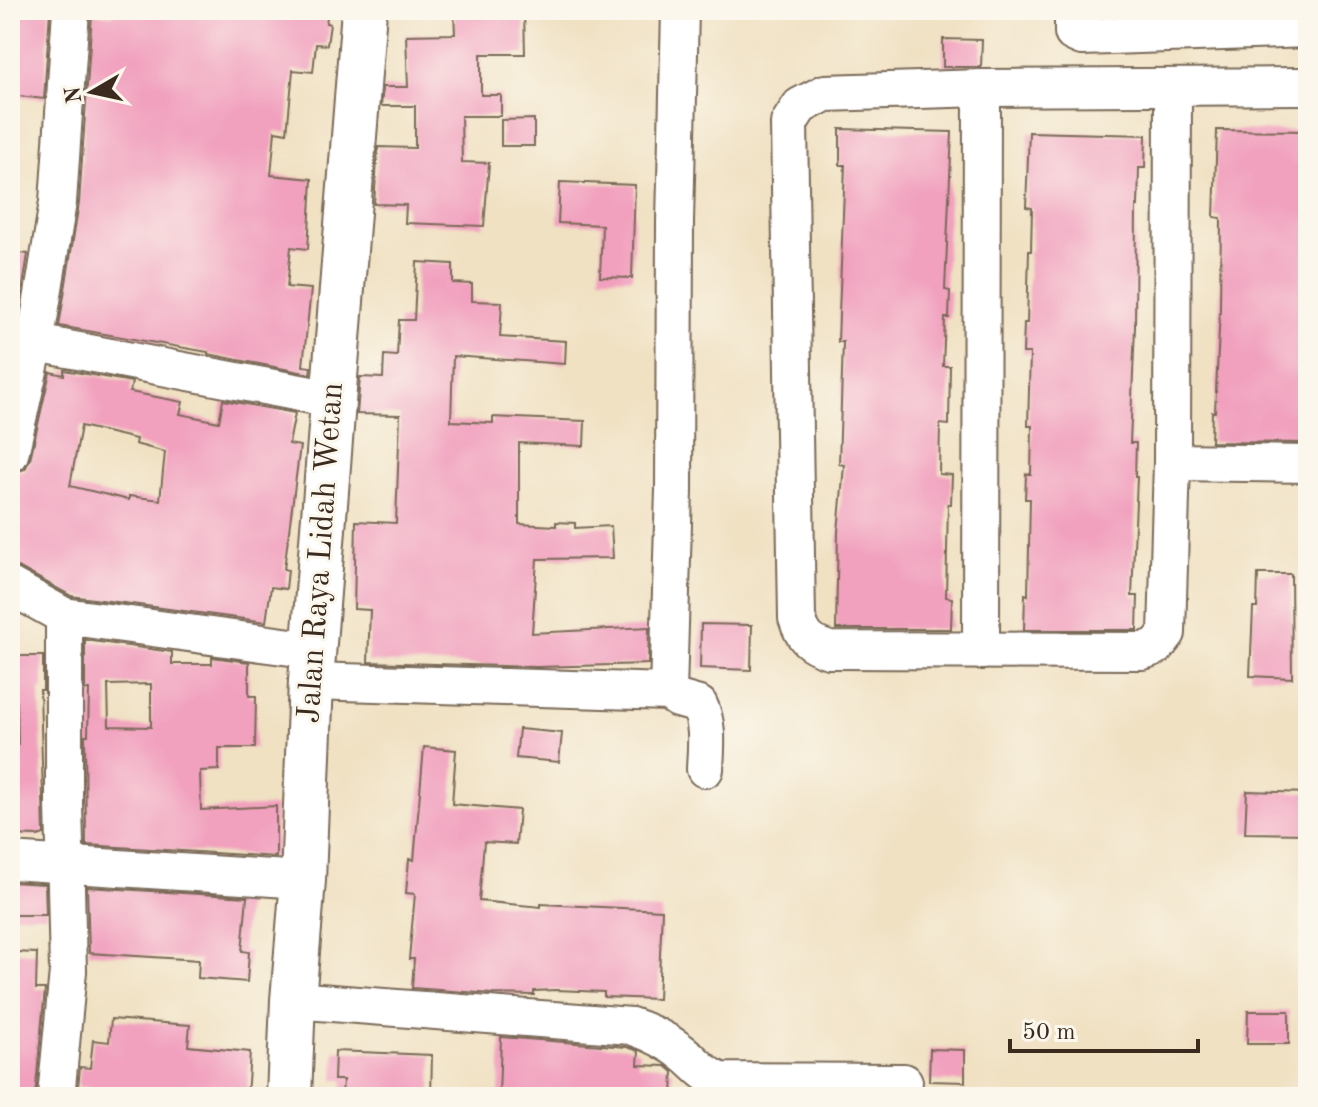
<svg xmlns="http://www.w3.org/2000/svg" width="1318" height="1107" font-family="'Old Standard TT',serif">
  <style>
    .building { fill: #f1a0be; fill-rule: evenodd }
    .lines { fill: none; stroke-linecap: round; stroke-linejoin: round }
    .minor-casing { stroke: #7a6a58; stroke-width: 40 }
    .major-casing { stroke: #7a6a58; stroke-width: 48 }
    .minor { stroke: #fff; stroke-width: 36 }
    .major { stroke: #fff; stroke-width: 44 }
    .labels { text-anchor: middle; dominant-baseline: central; stroke-width: 6; stroke-linejoin: round; paint-order: stroke }
    .street-label { font-size: 32px; fill: #3b2a1e; stroke: #fbf7ec }
  </style>
  <rect width="100%" height="100%" fill="#fbf7ec"/>
  <filter id="ink" filterUnits="userSpaceOnUse"><feTurbulence type="fractalNoise" baseFrequency=".0125" numOctaves="2"/><feDisplacementMap in="SourceGraphic" scale="16" xChannelSelector="R" yChannelSelector="G"/><feConvolveMatrix kernelMatrix="1 2 1 2 8 2 1 2 1" color-interpolation-filters="sRGB"/></filter>
  <filter id="wash" filterUnits="userSpaceOnUse"><feTurbulence type="fractalNoise" baseFrequency=".006" numOctaves="4" result="noise"/><feDisplacementMap in="SourceGraphic" scale="32" xChannelSelector="R" yChannelSelector="G"/><feGaussianBlur stdDeviation="1.8" result="paint"/><feColorMatrix in="noise" values="0 0 0 0 0 0 0 0 0 0 0 0 0 0 0 0 0 1.4 0 .05"/><feComposite in="paint" operator="in"/></filter>
  <g filter="url(#wash)">
    <rect width="100%" height="100%" fill="#f0e1c3"/>
    <g id="blocks">
      <g class="building">
        <path d="M10,10L50,11L44,99L10,95Z"/>
        <path d="M114,10H328L326,23L330,24L327,45L316,44L313,72L293,70L287,133L275,131L271,175L312,179L308,249L291,247L287,287L311,289L303,366L311,367L310,374L208,354V352L59,326L79,203L92,13L114,15Z"/>
        <path d="M454,10H524L525,54H481V95H501V116H461L462,162L489,163L484,226L405,223L406,205L374,204L378,147L415,148V106H381L383,87H408L406,35L455,34Z"/>
        <path d="M943,39L982,40L981,67H943Z"/>
        <path d="M534,119V146H501V120Z"/>
        <path d="M840,129L952,132L945,290L950,291L949,318H945L943,366H950L949,425L940,424L939,474L952,475L951,504H948L946,597L952,598L951,629H836L838,532L844,465L839,464L843,342H838L839,314L845,165H840Z"/>
        <path d="M1217,130L1308,131V443L1211,442L1212,412H1215L1220,309L1221,218L1214,217Z"/>
        <path d="M1029,132L1146,135L1145,168H1139L1138,206L1136,205L1135,327L1130,443H1136L1135,477H1137L1132,596H1138L1137,630H1024L1025,594L1028,595L1030,499H1025L1026,474H1031L1032,426H1028L1030,353H1023L1024,323H1027L1029,251H1031L1032,208L1026,207Z"/>
        <path d="M560,182L635,185L632,278L600,277L602,225L558,223Z"/>
        <path d="M10,252L28,254L18,318H10Z"/>
        <path d="M417,262L453,264V283L472,284V301L502,302L500,337L566,341L565,364L453,356L451,421L493,423V417L585,421L584,446L519,443V524L556,526V522L575,523V528L611,526L613,558L537,559L532,633L649,627L648,664L537,667L368,662L370,610L354,609L356,521L396,523L400,415L357,414L360,377L383,378L384,355L397,356L399,320H414Z"/>
        <path d="M64,370L132,382L130,392L183,402L180,414L219,422L223,400L295,413L289,444L300,446L284,569L288,570L286,589L271,587L266,622L71,596L20,568L10,565V528L17,504L10,503V474L25,469L30,459L50,372L64,375ZM81,426L136,439L135,444L165,452L160,500L129,496V500L70,486Z"/>
        <path d="M1258,574H1291L1292,678L1250,676L1253,608H1257Z"/>
        <path d="M701,624L752,625L751,670L700,668Z"/>
        <path d="M85,640L172,652V664H212V657L249,662V696H256L255,748H219V770L200,771L201,810L276,806V857L86,845L85,735H88L89,690H85ZM151,684V727L109,726L108,685Z"/>
        <path d="M18,656H43V690H40L44,834L38,836L10,835V744H18L17,702H10V673H18Z"/>
        <path d="M519,729L562,733L559,762L516,758Z"/>
        <path d="M424,747L456,750L452,804L519,810L516,844L484,842L479,901L541,907V904L662,910L658,999L604,997V992L556,990L534,991V995L492,994L412,988L414,959H409L415,894L406,893L409,859L414,860Z"/>
        <path d="M1247,791L1308,793V834L1245,833Z"/>
        <path d="M10,882L45,884L46,915H10Z"/>
        <path d="M87,887L247,897L242,951L249,952L247,982L198,978L199,960L89,953Z"/>
        <path d="M12,952L37,953L36,989H45L35,1097H10Z"/>
        <path d="M1248,1011H1289V1044H1247Z"/>
        <path d="M111,1019L190,1025L188,1046L250,1052L247,1097H157L158,1091L78,1087L80,1067L90,1068L93,1040L109,1042Z"/>
        <path d="M501,1037L627,1047L639,1051L638,1065L666,1066L673,1072L672,1097H499Z"/>
        <path d="M930,1049L965,1050V1082L929,1081Z"/>
        <path d="M335,1051L432,1055L431,1097H342L343,1080H334Z"/>
      </g>
    </g>
  </g>
  <g filter="url(#ink)">
    <use href="#blocks" fill-opacity="0" stroke="#7a6a58" stroke-width="2"/>
    <g class="lines">
      <defs>
        <g id="minor">
          <path d="M1073,10V33L1082,37L1308,29"/>
          <path d="M1173,87L1172,462L1167,633L1157,646L1143,651L829,650C810,644 803,638 797,618L789,123L800,106L825,93L982,88L1308,86"/>
          <path d="M10,338L332,399"/>
          <path d="M10,454L35,344L58,202L71,10"/>
          <path d="M1172,462L1308,464"/>
          <path d="M10,586L64,616L313,650"/>
          <path d="M981,651L982,88"/>
          <path d="M311,681L668,692L678,699L699,705C709,725 706,747 705,769"/>
          <path d="M668,692L674,490L675,222L680,10"/>
          <path d="M10,861L303,880"/>
          <path d="M293,1000L631,1026C652,1033 672,1043 689,1058C701,1069 705,1074 720,1081L904,1082"/>
          <path d="M56,1097L68,971L64,804V616"/>
        </g>
        <path id="major" d="M289,1097L293,1000L303,880L311,681L364,10"/>
      </defs>
      <use href="#minor" class="minor-casing"/>
      <use href="#major" class="major-casing"/>
      <use href="#minor" class="minor"/>
      <use href="#major" class="major"/>
    </g>
  </g>
  <g class="labels">
    <g class="street-label">
      <text transform="translate(322 553) rotate(-86)">Jalan Raya Lidah Wetan</text>
    </g>
  </g>
  <rect width="1318" height="1107" fill="none" stroke="#fbf7ec" stroke-width="40"/>
  <g transform="translate(92 92) rotate(261)" stroke="#fbf7ec" stroke-width="6" paint-order="stroke">
  <path d="M0-6L14 30L0 20L-14 30Z" fill="#3b2a1e"/>
  <text y="-12" font-size="22" font-weight="bold" text-anchor="middle" fill="#3b2a1e">N</text>
  </g>
  <path d="M1010 1039v12h188v-12" fill="none" stroke="#3b2a1e" stroke-width="4"/>
  <text x="1022" y="1039" font-size="24" fill="#3b2a1e" stroke="#fbf7ec" stroke-width="6" paint-order="stroke">50 m</text>
</svg>
